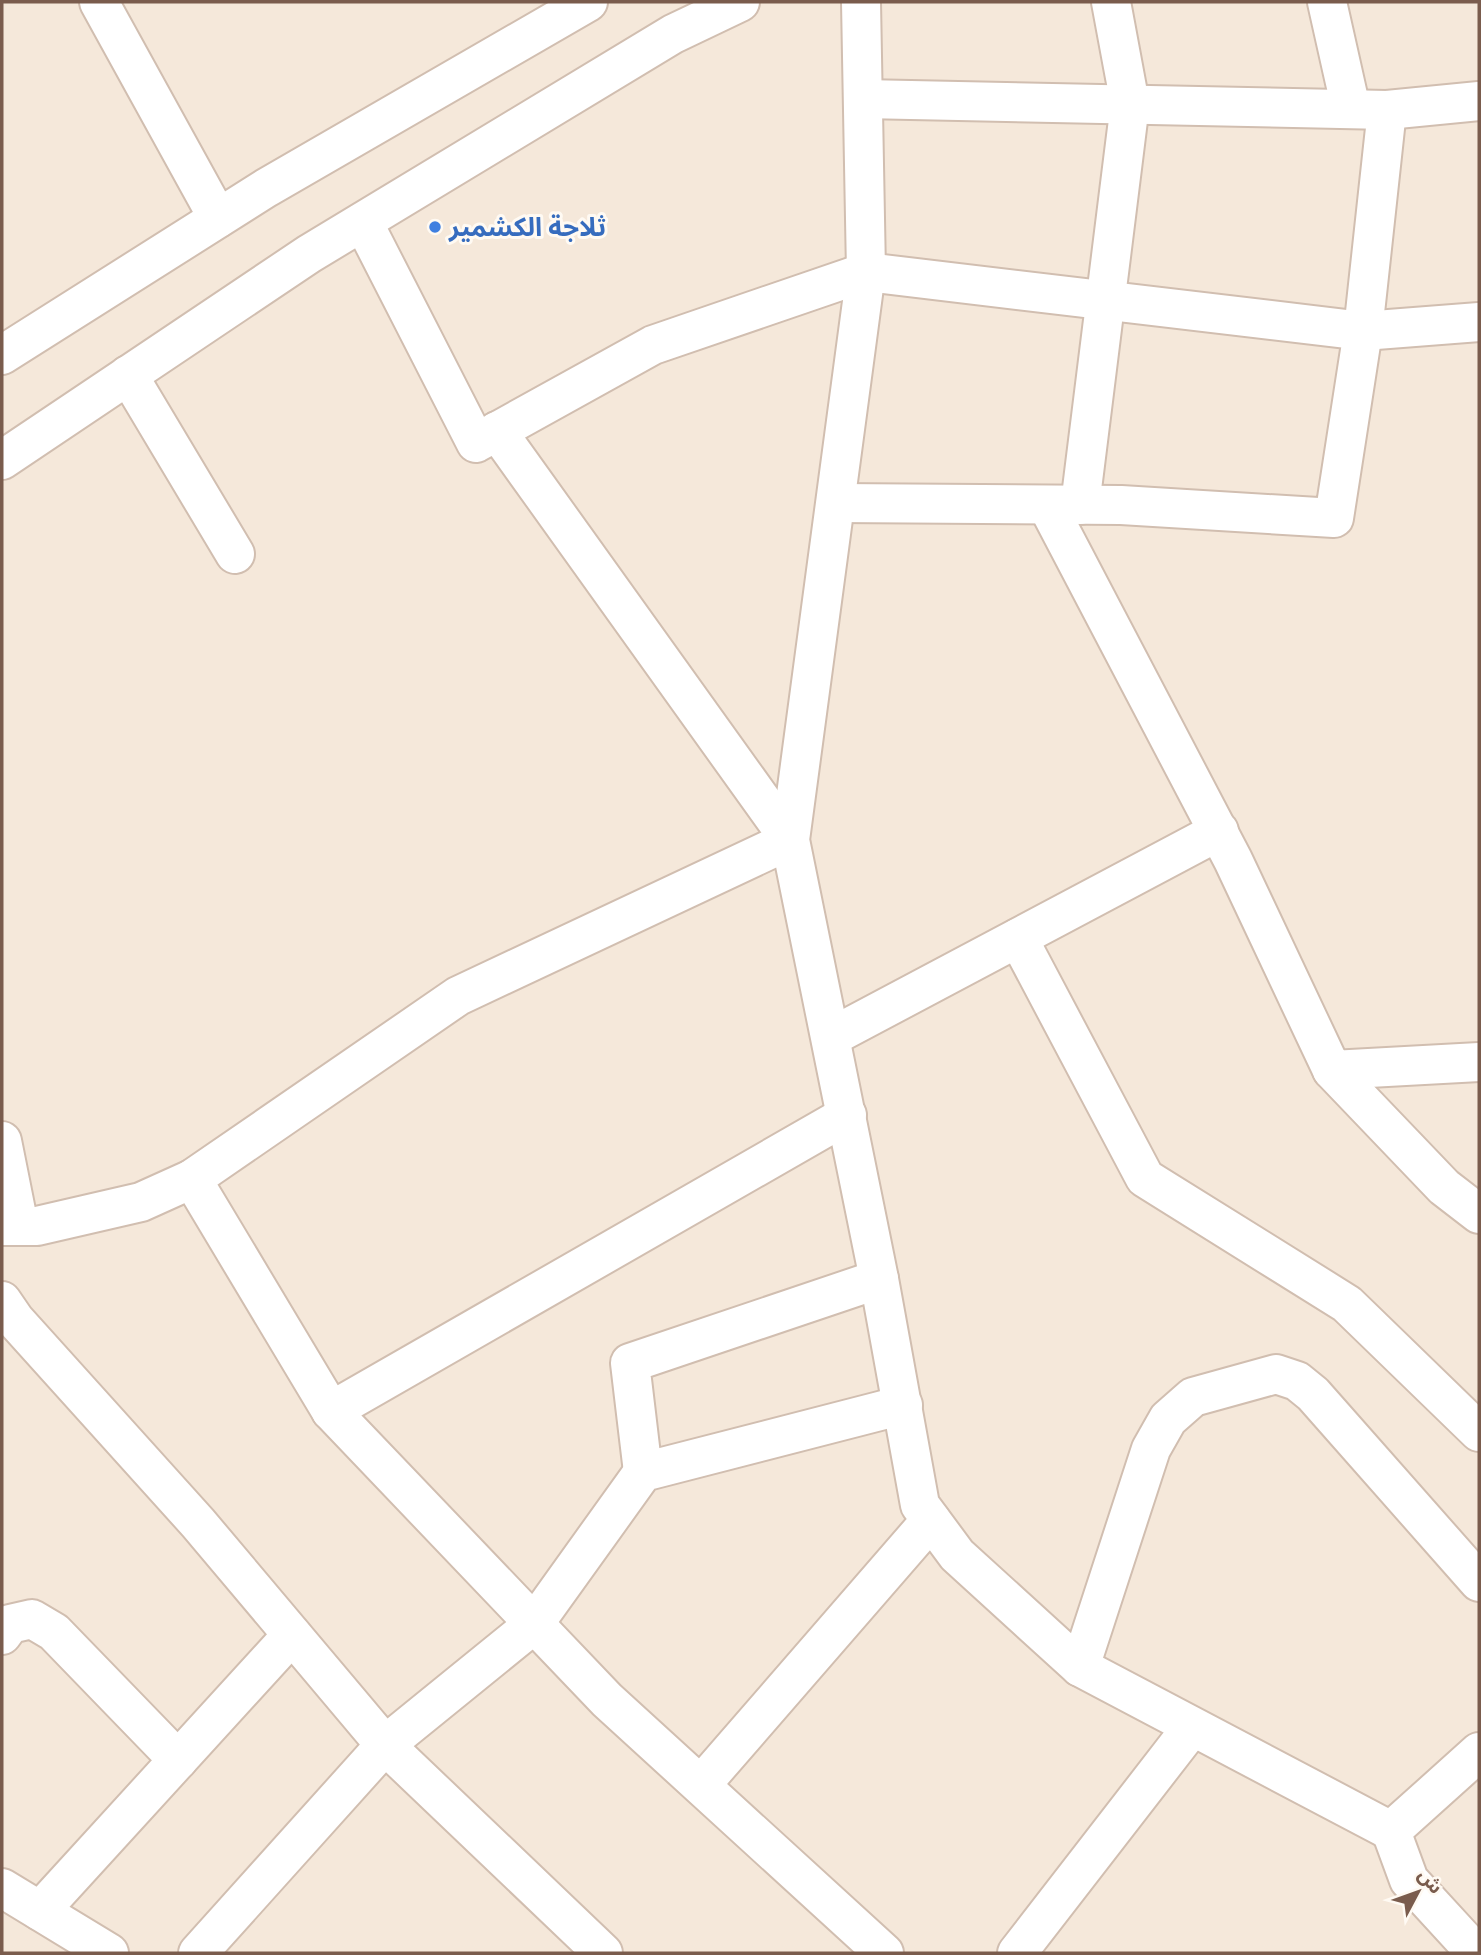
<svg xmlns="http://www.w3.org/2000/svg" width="1481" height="1955" font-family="Figtree,'Noto Sans Arabic',sans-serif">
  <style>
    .residential { fill: #f5e8da }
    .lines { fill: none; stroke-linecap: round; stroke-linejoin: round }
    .minor-casing { stroke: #d1beb0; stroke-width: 42 }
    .tertiary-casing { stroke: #d1beb0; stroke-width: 42 }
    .minor { stroke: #fff; stroke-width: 38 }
    .tertiary { stroke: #fff; stroke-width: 38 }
    .shop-dot { fill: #3f7fe0; stroke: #fffaf3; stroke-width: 2.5 }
    .labels { text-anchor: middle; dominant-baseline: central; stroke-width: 6; stroke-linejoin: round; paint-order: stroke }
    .shop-label { font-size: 26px; font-weight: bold; fill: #366cbe; stroke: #fffaf3; text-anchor: start }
  </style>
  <rect width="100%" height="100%" fill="#fdf6ec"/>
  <rect class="residential" x="2" y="2" width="1477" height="1951"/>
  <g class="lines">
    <defs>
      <g id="minor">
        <path d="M99,2L218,218"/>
        <path d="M861,2L866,272L790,840L879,1279L920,1505L957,1555L1080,1667L1391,1831L1479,1752"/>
        <path d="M1327,2L1351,109"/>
        <path d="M863,99L1387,110L1479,101"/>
        <path d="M363,222L476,443L653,345L866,272L1363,331L1479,322"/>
        <path d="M128,375L235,554"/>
        <path d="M497,431L790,840"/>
        <path d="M836,503L1121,505L1334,518L1363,331L1387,110"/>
        <path d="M1047,505L1233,860L1332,1070L1479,1062"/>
        <path d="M1080,505L1130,104L1111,2"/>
        <path d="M790,840L458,996L192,1179L331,1411L607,1700L884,1953"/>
        <path d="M1018,938L1145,1178L1347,1304L1479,1432"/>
        <path d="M831,1037L1219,831"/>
        <path d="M1332,1070L1444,1187L1479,1214"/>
        <path d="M2,1141L19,1226"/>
        <path d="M2,1226H37L141,1202L192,1179"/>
        <path d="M2,1301L15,1320L198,1523L385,1745L603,1953"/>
        <path d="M331,1411L847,1115"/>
        <path d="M643,1472L630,1363L879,1279"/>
        <path d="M2,1635L10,1624L32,1619L54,1632L178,1760"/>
        <path d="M1080,1667L1151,1449L1168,1419L1193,1397L1276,1374L1297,1381L1313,1394L1479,1582"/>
        <path d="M701,1785L931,1520"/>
        <path d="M1391,1831L1409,1880L1476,1953"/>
        <path d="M2,1888L109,1953"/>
        <path d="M40,1911L292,1635"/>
        <path d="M198,1953L385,1745L534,1624L643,1472L903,1405"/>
        <path d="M1017,1953L1192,1727"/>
      </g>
      <g id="tertiary">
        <path d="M2,355L266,188L588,2"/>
        <path d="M2,460L309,254L673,34L740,2"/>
      </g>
    </defs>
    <use href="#minor" class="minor-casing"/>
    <use href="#tertiary" class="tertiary-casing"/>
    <use href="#minor" class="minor"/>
    <use href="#tertiary" class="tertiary"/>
  </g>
  <circle class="shop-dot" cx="435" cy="227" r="7"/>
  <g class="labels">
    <g class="shop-label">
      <text x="449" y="227">ثلاجة الكشمير</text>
    </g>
  </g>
  <rect width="1481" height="1955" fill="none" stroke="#7a5c4d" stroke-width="7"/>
  <g transform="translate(1418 1892) rotate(49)" stroke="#fffaf3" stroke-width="5" paint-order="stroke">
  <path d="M0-5L12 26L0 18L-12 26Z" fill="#7a5c4d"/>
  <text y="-10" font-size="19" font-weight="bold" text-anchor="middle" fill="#7a5c4d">ش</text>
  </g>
</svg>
